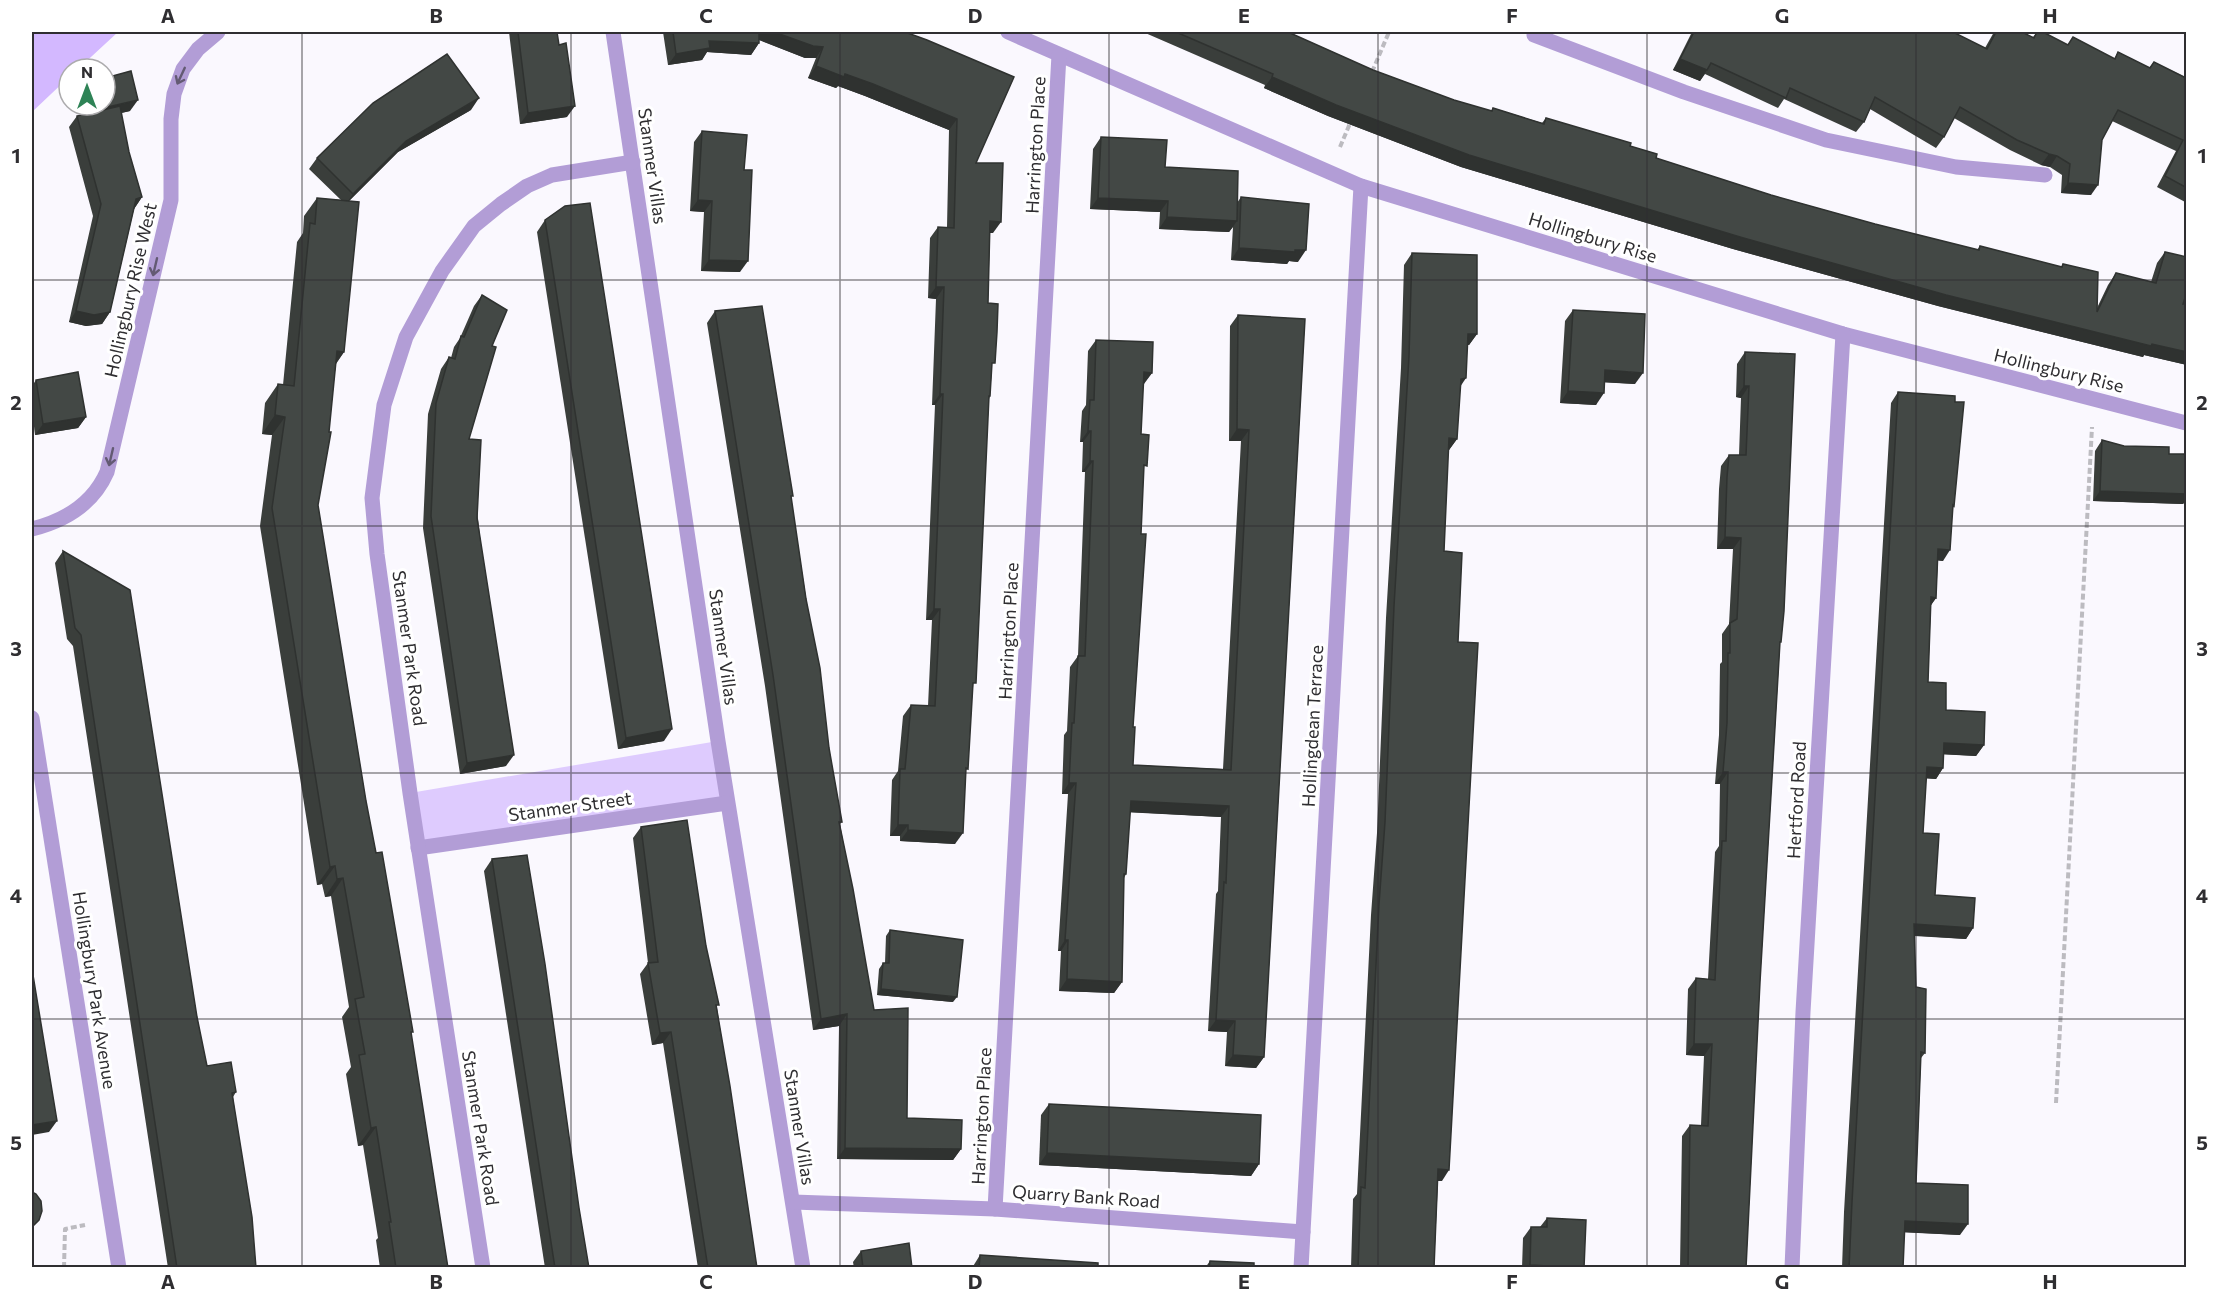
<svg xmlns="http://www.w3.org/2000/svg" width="2218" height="1299" font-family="Commissioner,sans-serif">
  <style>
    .green { fill: #decbfe }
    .forest { fill: #d3b8ff }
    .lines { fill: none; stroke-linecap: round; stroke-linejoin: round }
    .path { stroke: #bcbbc0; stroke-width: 4; stroke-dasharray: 6 3; stroke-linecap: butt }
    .lane { stroke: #b29dd6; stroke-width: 15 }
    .street { stroke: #b29dd6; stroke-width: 15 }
    .wall { fill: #3a3e3b }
    .shaded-wall { fill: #2f3230 }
    .building { fill: #434845; stroke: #2f3230; stroke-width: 1.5 }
    .oneway { stroke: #635a73 }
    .grid { fill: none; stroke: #2f2e31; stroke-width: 1.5; stroke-opacity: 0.55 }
    .labels { text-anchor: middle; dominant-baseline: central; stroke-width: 6; stroke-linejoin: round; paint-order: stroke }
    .street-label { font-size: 18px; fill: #2f2e31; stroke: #fff }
    .neatline { fill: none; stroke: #2f2e31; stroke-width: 2 }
    .grid-label { font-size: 20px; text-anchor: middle; font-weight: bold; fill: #2f2e31 }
  </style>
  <rect width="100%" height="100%" fill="#faf8fe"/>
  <path class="green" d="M718,741L727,803L418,848L410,793Z"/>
  <path class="forest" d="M32,32H118L78,69H69V77L32,112Z"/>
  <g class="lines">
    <g class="path">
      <path d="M1372,72L1389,32"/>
      <path d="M1340,147L1351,121"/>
      <path d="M2056,1103L2092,427"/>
      <path d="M64,1268L65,1229L85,1225"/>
    </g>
    <path class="lane" d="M1535,32L1534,35L1684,92L1826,140L1956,167L2045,175"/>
    <g class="street">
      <path d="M613,32L718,741L803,1268"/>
      <path d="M1008,32L1361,186L1843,334L2186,423"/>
      <path d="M32,529C64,521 93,504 107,472L171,200V119L174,94L183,69L198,49L218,32"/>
      <path d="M32,718L119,1268"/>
      <path d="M418,848L727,803"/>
      <path d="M793,1202L995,1209L1303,1232"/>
      <path d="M995,1209L1059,55"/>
      <path d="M483,1268L410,793L377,554L372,498L384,405L406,337L442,271L474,226L501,204L527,186L552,175L633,162"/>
      <path d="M1301,1268L1361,186"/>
      <path d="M1792,1268L1803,1012L1843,334"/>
    </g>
  </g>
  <g class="wall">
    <path d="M509,32H557L567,117L520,124Z"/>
    <path d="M663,32H905L927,40L976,163L993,233H990L988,303L992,368L990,396L989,399L973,688L965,773L955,844L900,841V836H890L892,780L898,771L903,716L911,705L928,706L932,620H926L935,405H932L936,299L928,298L930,238L938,227H947L949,130L865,96L838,86L836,88L808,78L816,58H805L759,40V43L751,55L707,52L702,60L668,65Z"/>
    <path d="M1143,32H1288L1373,70L1454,100L1491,111L1493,108L1542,123L1546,118L1630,146L1656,158L1771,195L1875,224L1977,250L1980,246L2061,267L2063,264L2097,308L2108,285L2116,273L2151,282L2157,263L2165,252L2183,304H2187V365L2144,355L2143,357L1938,306L1733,249L1461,167L1328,116L1264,88L1265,85Z"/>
    <path d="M1692,32H1953L1985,48L1994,32H2022L2033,37L2037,32L2068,45L2073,37L2114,59L2118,52L2149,68L2154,62L2185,77L2187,76V203L2157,187L2176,151L2112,121L2102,140L2091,195L2061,193L2062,175L2050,167L2041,165L2010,150L1954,118L1944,137L1936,148L1870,109L1864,122L1856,132L1784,99L1778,108L1705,74L1700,81L1673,70Z"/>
    <path d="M88,105H105L130,111L121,113L129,152L142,197L134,209L110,312L102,324L86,326L69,322L93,216L69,127L77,116L90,113Z"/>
    <path d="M471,110L398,152L349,201L344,352L336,364L318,505L366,801L411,1034L448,1268H380L376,1240L378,1238L363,1145L358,1146L346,1074L351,1067L342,1017L349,1007L331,896L325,897L322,884L317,885L260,526L272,435L262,434L265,403L278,384L283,385L297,242L303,233L304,216L317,198L341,200L309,169L317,158Z"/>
    <path d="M702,131L744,170L740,272L701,271L704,212L690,211L694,142Z"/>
    <path d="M1101,137L1237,203L1241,197L1298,262L1289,261L1287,264L1231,260L1233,227L1229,232L1159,229L1160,212L1090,209L1093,149Z"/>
    <path d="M545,220L664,741L618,749L537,232Z"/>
    <path d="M1412,253L1477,334L1469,345H1468L1460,386L1457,439L1449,450H1448L1444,551L1458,642L1442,1181H1438L1434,1268H1351L1353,1199L1357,1194L1371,915L1377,833L1386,618L1401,368L1404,265Z"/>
    <path d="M482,295L492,346L469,439L506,766L460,774L423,528L428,414L441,369L449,357L451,358L454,347L460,338L474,306Z"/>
    <path d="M1573,310L1635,384L1604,382L1596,405L1560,403L1565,321Z"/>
    <path d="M715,311L791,499L829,748L842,822L840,824L874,1010L907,1118L961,1149L953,1160L837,1159L839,1026L813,1030L765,686L707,323Z"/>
    <path d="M1238,315L1305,319L1264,1057L1256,1068L1225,1066L1227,1032L1208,1031L1216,894L1218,891L1221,817L1130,812L1126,874L1124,878L1122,982L1114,993L1059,991L1061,951H1058L1068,794H1062L1064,735L1067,731L1070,667L1078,656L1085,472H1082L1083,442H1080L1082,411L1086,405L1088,351L1096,340L1152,373L1143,384L1141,434L1143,471L1133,727V765L1223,769L1241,441H1229L1230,326Z"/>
    <path d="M1745,352L1780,645L1760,982L1746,1268H1680L1682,1136L1690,1125H1701L1704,1056L1686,1055L1688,989L1696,978L1708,979L1715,852L1719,846L1720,784H1715L1719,735L1720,664L1722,662V634L1729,624L1733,549H1717L1719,489L1721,466L1729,455H1739L1741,398L1736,397L1737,364Z"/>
    <path d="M36,380L86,417L78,428L35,435L32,410V386Z"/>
    <path d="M1898,392L1954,506L1953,508L1943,561L1938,560L1936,598L1931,605L1928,682L1946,710L1984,745L1976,756L1943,754V768L1936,779L1926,778L1923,833L1935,895L1973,928L1966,939L1914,936L1916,987L1925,1053L1921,1058L1916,1183L1960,1235L1904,1232L1903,1268H1842L1844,1212L1891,403Z"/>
    <path d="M2102,440L2124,446L2169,454H2187V499L2183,504L2093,501L2095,451Z"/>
    <path d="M63,551L197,1017L207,1066L236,1092L233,1097L256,1268H168L73,646L67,639L55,563Z"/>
    <path d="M641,827L706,946L717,1008L757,1268H698L663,1043L652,1045L640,974L648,963L633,838Z"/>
    <path d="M2187,834V864H2185L2186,835Z"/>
    <path d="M492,859L579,1208L589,1268H545L484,871Z"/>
    <path d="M2187,910V958H2184Z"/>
    <path d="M890,930L953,1002L877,995L879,969L883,963H885L886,936Z"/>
    <path d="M1049,1104L1259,1164L1251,1176L1039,1165L1041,1115Z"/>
    <path d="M1547,1218L1584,1268H1522L1523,1238L1531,1227H1540Z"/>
    <path d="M2187,1230V1268H2185Z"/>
    <path d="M861,1251L912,1268H854L853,1262Z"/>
    <path d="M980,1255L1098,1268H972Z"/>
    <path d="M1210,1261L1254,1268H1205Z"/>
  </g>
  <g class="shaded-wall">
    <path d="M756,32H774L823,47L816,58H805L752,37Z"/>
    <path d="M709,41L759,43L751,55L707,52L702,60L668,65L676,54Z"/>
    <path d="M1680,59L1707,70L1700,81L1673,70Z"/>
    <path d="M816,66L845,74L873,84L957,119L949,130L865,96L838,86L836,88L808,78Z"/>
    <path d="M1272,77L2152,344L2187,352V365L2144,355L2143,357L1938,306L1733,249L1461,167L1328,116L1264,88Z"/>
    <path d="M479,98L471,110L398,152L345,205L353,194L406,141Z"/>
    <path d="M138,100L130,111L91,120L99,109Z"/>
    <path d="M575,106L567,117L520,124L528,113Z"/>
    <path d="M2049,154L2057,156L2050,167L2041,165Z"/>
    <path d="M2068,183L2098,185L2091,195L2061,193Z"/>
    <path d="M142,197L134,209L136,199Z"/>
    <path d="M1098,198L1168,201L1160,212L1090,209Z"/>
    <path d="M698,200L712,201L704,212L690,211Z"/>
    <path d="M1167,217L1237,221L1229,232L1159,229Z"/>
    <path d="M990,221L1001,222L993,233H982Z"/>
    <path d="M1239,248L1295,250H1306L1298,262L1289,261L1287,264L1231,260Z"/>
    <path d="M709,260L748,261L740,272L701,271Z"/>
    <path d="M936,287H944L936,299L928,298Z"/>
    <path d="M76,311L110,312L102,324L86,326L69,322Z"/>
    <path d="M1468,334H1477L1469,345H1460Z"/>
    <path d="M337,351L344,352L331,370Z"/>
    <path d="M1605,370L1643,373L1635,384L1597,382Z"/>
    <path d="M1144,372L1152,373L1144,384H1136Z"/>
    <path d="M1466,378L1458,390L1461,379Z"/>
    <path d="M1744,386H1749L1741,398L1736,397Z"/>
    <path d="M1568,391L1604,393L1596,405L1560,403Z"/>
    <path d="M940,394H943L935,405H932Z"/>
    <path d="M275,415L285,417L272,435L262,434Z"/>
    <path d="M86,417L78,428L35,435L43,424Z"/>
    <path d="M1237,429L1249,430L1241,441H1229Z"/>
    <path d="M1088,431H1091L1083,442H1080Z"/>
    <path d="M1449,438L1457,439L1449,450H1441Z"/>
    <path d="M1090,461H1093L1085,472H1082Z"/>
    <path d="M2100,491L2187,494V499L2183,504L2093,501Z"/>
    <path d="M1725,537L1741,538L1733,549H1717Z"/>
    <path d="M1938,549L1950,550L1943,561L1931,560Z"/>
    <path d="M1931,597L1936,598L1929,608Z"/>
    <path d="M934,609H940L932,620H926Z"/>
    <path d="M672,729L664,741L618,749L626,738Z"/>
    <path d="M1944,743L1984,745L1976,756L1936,754Z"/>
    <path d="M514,755L506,766L460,774L467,763Z"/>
    <path d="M1927,767L1943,768L1936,779L1919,778Z"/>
    <path d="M1723,772H1728L1720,784H1715Z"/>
    <path d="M1069,783H1076L1068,794H1062Z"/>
    <path d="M1131,801L1229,806L1221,817L1123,812Z"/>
    <path d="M898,825H908L900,836H890Z"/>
    <path d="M908,830L963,833L955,844L900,841Z"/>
    <path d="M335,866L322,884L317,885L330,867Z"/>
    <path d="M343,878L331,896L325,897L337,879Z"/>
    <path d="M1914,924L1973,928L1966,939L1907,935Z"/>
    <path d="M1065,940H1068L1061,951H1058Z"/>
    <path d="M1067,979L1122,982L1114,993L1059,991Z"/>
    <path d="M881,989L957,997L953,1002L877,995Z"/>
    <path d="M847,1014L839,1026L813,1030L821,1019Z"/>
    <path d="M1216,1020L1235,1021L1227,1032L1208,1031Z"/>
    <path d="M671,1032L663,1043L652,1045L660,1033Z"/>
    <path d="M1694,1044H1712L1704,1056L1686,1055Z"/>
    <path d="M1233,1055L1264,1057L1256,1068L1225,1066Z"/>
    <path d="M57,1121L49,1132L32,1135V1125Z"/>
    <path d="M376,1127L363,1145L358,1146L371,1128Z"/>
    <path d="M845,1148L961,1149L953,1160L837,1159Z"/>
    <path d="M1047,1153L1259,1164L1251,1176L1039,1165Z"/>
    <path d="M1438,1169L1449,1170L1442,1181H1430Z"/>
    <path d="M1905,1221L1968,1224L1960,1235L1897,1232Z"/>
    <path d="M1530,1265L1571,1268H1528Z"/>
  </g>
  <g class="building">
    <path d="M518,32H557L559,45L566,43L575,106L528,113Z"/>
    <path d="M673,32H759V43L709,41L710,48L676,54Z"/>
    <path d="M774,32H905L927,40L1014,77L976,163H1003L1002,193L1001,222L990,221L988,303L998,304L997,332L995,363H992L990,396H989L976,683H973L968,769L966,768L963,833L908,830V825H898L900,769H905L911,705L935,706L940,609H934L943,394H940L944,287H936L938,227L954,228L957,119L873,84L845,74L844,77L816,66L823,47L813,46Z"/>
    <path d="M1176,32H1288L1373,70L1454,100L1492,111L1493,108L1544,124L1546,118L1631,143L1630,146L1657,154L1656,158L1771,195L1875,224L1979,250L1980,246L2062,267L2063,264L2098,272L2097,312L2116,273L2156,283L2165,252L2187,257V292L2183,304H2187V352L2152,344L2151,346L1946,295L1740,237L1469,155L1336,105L1272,77L1273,74Z"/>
    <path d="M1694,32H1953L1987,49L1996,32H2022L2034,38L2037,32H2043L2068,45L2073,37L2115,59L2118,52L2150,68L2154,62L2186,78L2187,77V188L2165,176L2183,140L2118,110L2102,140L2098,185L2068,183L2070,164L2057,156L2049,154L2017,140L1960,107L1944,137L1875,97L1864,122L1790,88L1786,98L1711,63L1707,70L1680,59Z"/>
    <path d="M447,54L479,98L406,141L353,194L317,158L373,103Z"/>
    <path d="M131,71L138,100L99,109L98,105H105V78Z"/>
    <path d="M120,106L129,152L142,197L136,199L110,312L94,315L76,311L101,204L77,116Z"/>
    <path d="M702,131L747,135L744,170H752L748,261L709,260L712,201L698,200Z"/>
    <path d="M1101,137L1167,140L1165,167L1238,171L1237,221L1167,217L1168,201L1098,198Z"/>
    <path d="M1241,197L1309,204L1306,250H1295V252L1239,248Z"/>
    <path d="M317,198L359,202L344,352L337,351L329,432H331L318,505L366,801L376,853L382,852L413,1032H411L448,1268H396L389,1222H391L376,1127L371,1128L359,1055L365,1054L355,999L364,997L343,878L337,879L335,866L330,867L272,508L285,417L275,415L278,384L294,386L310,223L315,224Z"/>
    <path d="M590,203L672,729L626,738L545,220L565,206Z"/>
    <path d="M1412,253L1477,255V334H1468L1466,378L1461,379L1457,439L1449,438L1444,551L1462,553L1458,642L1478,643L1449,1170L1438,1169L1434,1268H1358L1361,1187L1365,1188L1379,904L1385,822L1394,606L1409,356Z"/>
    <path d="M482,295L507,310L492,346L496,347L469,439L481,440L477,518L514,755L467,763L431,516L436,403L449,357L455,359L461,336L464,337Z"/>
    <path d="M762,306L793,496H791L806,599L820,668L829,748L842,822H839L853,889L874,1010L908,1008L907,1118L962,1120L961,1149L845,1148L847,1014L821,1019L773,675L715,311Z"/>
    <path d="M1573,310L1645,314L1643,373L1605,370L1604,393L1568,391Z"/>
    <path d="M1238,315L1305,319L1264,1057L1233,1055L1235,1021L1216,1020L1224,882L1226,883L1229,806L1131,801L1126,874H1124L1122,982L1067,979L1068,940H1065L1076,783H1069L1072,723H1074L1078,656H1085L1093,461H1090L1091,431H1088L1090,400H1094L1096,340L1153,342L1152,373L1144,372L1141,434L1149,435L1147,466L1144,465L1141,534H1146L1133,727H1135L1133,765L1231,770L1249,430L1237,429Z"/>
    <path d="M1745,352L1795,354L1784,611L1781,642H1780L1760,982L1746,1268H1688L1690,1125L1708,1126L1712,1044H1694L1696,978L1715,980L1722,841H1726L1728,772H1723L1727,723L1728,653H1730V623L1737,619L1741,538L1725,537L1727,477L1729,455H1746L1749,386H1744Z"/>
    <path d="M78,372L86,417L43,424L36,380Z"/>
    <path d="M1898,392L1955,396V402H1964L1954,506L1953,505L1950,550L1938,549L1936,598L1931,597L1928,682L1946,683V710L1985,712L1984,745L1944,743L1943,768L1927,767L1923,833L1939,834L1935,895L1975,898L1973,928L1914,924L1916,987L1926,989L1925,1053L1921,1052L1916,1183L1968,1185V1224L1905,1221L1903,1268H1849L1852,1202Z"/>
    <path d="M2102,440L2124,446L2169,447V454H2187V494L2100,491Z"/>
    <path d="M63,551L130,590L197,1017L207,1066L231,1062L236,1092L232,1093L252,1217L256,1268H177L81,635L75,628Z"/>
    <path d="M687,820L706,946L719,1005H716L730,1086L757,1268H708L671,1032L660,1033L648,963L658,962L641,827Z"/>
    <path d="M527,855L545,964L579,1208L589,1268H555L492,859Z"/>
    <path d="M890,930L963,940L957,997L881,989L883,963H889Z"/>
    <path d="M32,969L57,1121L32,1125Z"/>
    <path d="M1049,1104L1261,1115L1259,1164L1047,1153Z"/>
    <path d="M32,1192L36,1194L41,1201L42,1211L39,1220L32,1227Z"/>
    <path d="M1547,1218L1586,1220L1584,1268L1530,1265L1531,1227H1547Z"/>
    <path d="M909,1243L912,1268H863L861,1251Z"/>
    <path d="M980,1255L1098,1263V1268H979Z"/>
    <path d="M1210,1261L1254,1263V1268H1209Z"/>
  </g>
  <defs><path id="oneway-shaft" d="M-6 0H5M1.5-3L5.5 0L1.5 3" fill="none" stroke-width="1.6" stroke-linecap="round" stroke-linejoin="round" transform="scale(1.5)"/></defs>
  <g class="oneway">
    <use href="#oneway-shaft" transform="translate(181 76) rotate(115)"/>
    <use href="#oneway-shaft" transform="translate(155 267) rotate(103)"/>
    <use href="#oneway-shaft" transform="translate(111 457) rotate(103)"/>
  </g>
  <path class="grid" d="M302,32V1268M571,32V1268M840,32V1268M1109,32V1268M1378,32V1268M1647,32V1268M1916,32V1268M32,280H2186M32,526H2186M32,773H2186M32,1019H2186"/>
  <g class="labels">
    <g class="street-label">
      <text transform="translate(1035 145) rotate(-87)">Harrington Place</text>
      <text transform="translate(653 166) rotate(82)">Stanmer Villas</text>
      <text transform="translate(1593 237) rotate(17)">Hollingbury Rise</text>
      <text transform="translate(130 290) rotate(-77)">Hollingbury Rise West</text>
      <text transform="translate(2059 370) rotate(14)">Hollingbury Rise</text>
      <text transform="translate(1008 631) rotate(-87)">Harrington Place</text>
      <text transform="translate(724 647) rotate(82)">Stanmer Villas</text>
      <text transform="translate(410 648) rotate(82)">Stanmer Park Road</text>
      <text transform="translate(1312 726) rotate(-87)">Hollingdean Terrace</text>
      <text transform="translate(1796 800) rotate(-87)">Hertford Road</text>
      <text transform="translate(570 806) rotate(-8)">Stanmer Street</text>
      <text transform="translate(95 990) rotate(81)">Hollingbury Park Avenue</text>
      <text transform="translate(981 1116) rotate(-87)">Harrington Place</text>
      <text transform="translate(800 1127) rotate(81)">Stanmer Villas</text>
      <text transform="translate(481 1128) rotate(81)">Stanmer Park Road</text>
      <text transform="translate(1086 1196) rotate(4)">Quarry Bank Road</text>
    </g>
  </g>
  <rect width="2218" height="1299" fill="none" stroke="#ffffff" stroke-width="66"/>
  <g transform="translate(87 87)"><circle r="28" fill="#ffffff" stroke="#acabad" stroke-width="1.5"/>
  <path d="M0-4.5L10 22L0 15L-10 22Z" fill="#2e8356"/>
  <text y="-9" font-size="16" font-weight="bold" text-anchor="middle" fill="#2f2e31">N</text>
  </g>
  <rect x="33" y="33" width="2152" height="1233" class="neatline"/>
  <g class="grid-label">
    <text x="168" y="23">A</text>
    <text x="436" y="23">B</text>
    <text x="706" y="23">C</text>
    <text x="975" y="23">D</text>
    <text x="1244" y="23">E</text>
    <text x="1512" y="23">F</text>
    <text x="1782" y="23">G</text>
    <text x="2050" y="23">H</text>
    <text x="16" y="163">1</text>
    <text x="2202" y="163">1</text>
    <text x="16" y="410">2</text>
    <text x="2202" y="410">2</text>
    <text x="16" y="656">3</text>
    <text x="2202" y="656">3</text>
    <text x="16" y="903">4</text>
    <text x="2202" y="903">4</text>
    <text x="16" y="1150">5</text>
    <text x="2202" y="1150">5</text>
    <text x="168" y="1289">A</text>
    <text x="436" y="1289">B</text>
    <text x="706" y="1289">C</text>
    <text x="975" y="1289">D</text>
    <text x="1244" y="1289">E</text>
    <text x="1512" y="1289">F</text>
    <text x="1782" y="1289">G</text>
    <text x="2050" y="1289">H</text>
  </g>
</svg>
